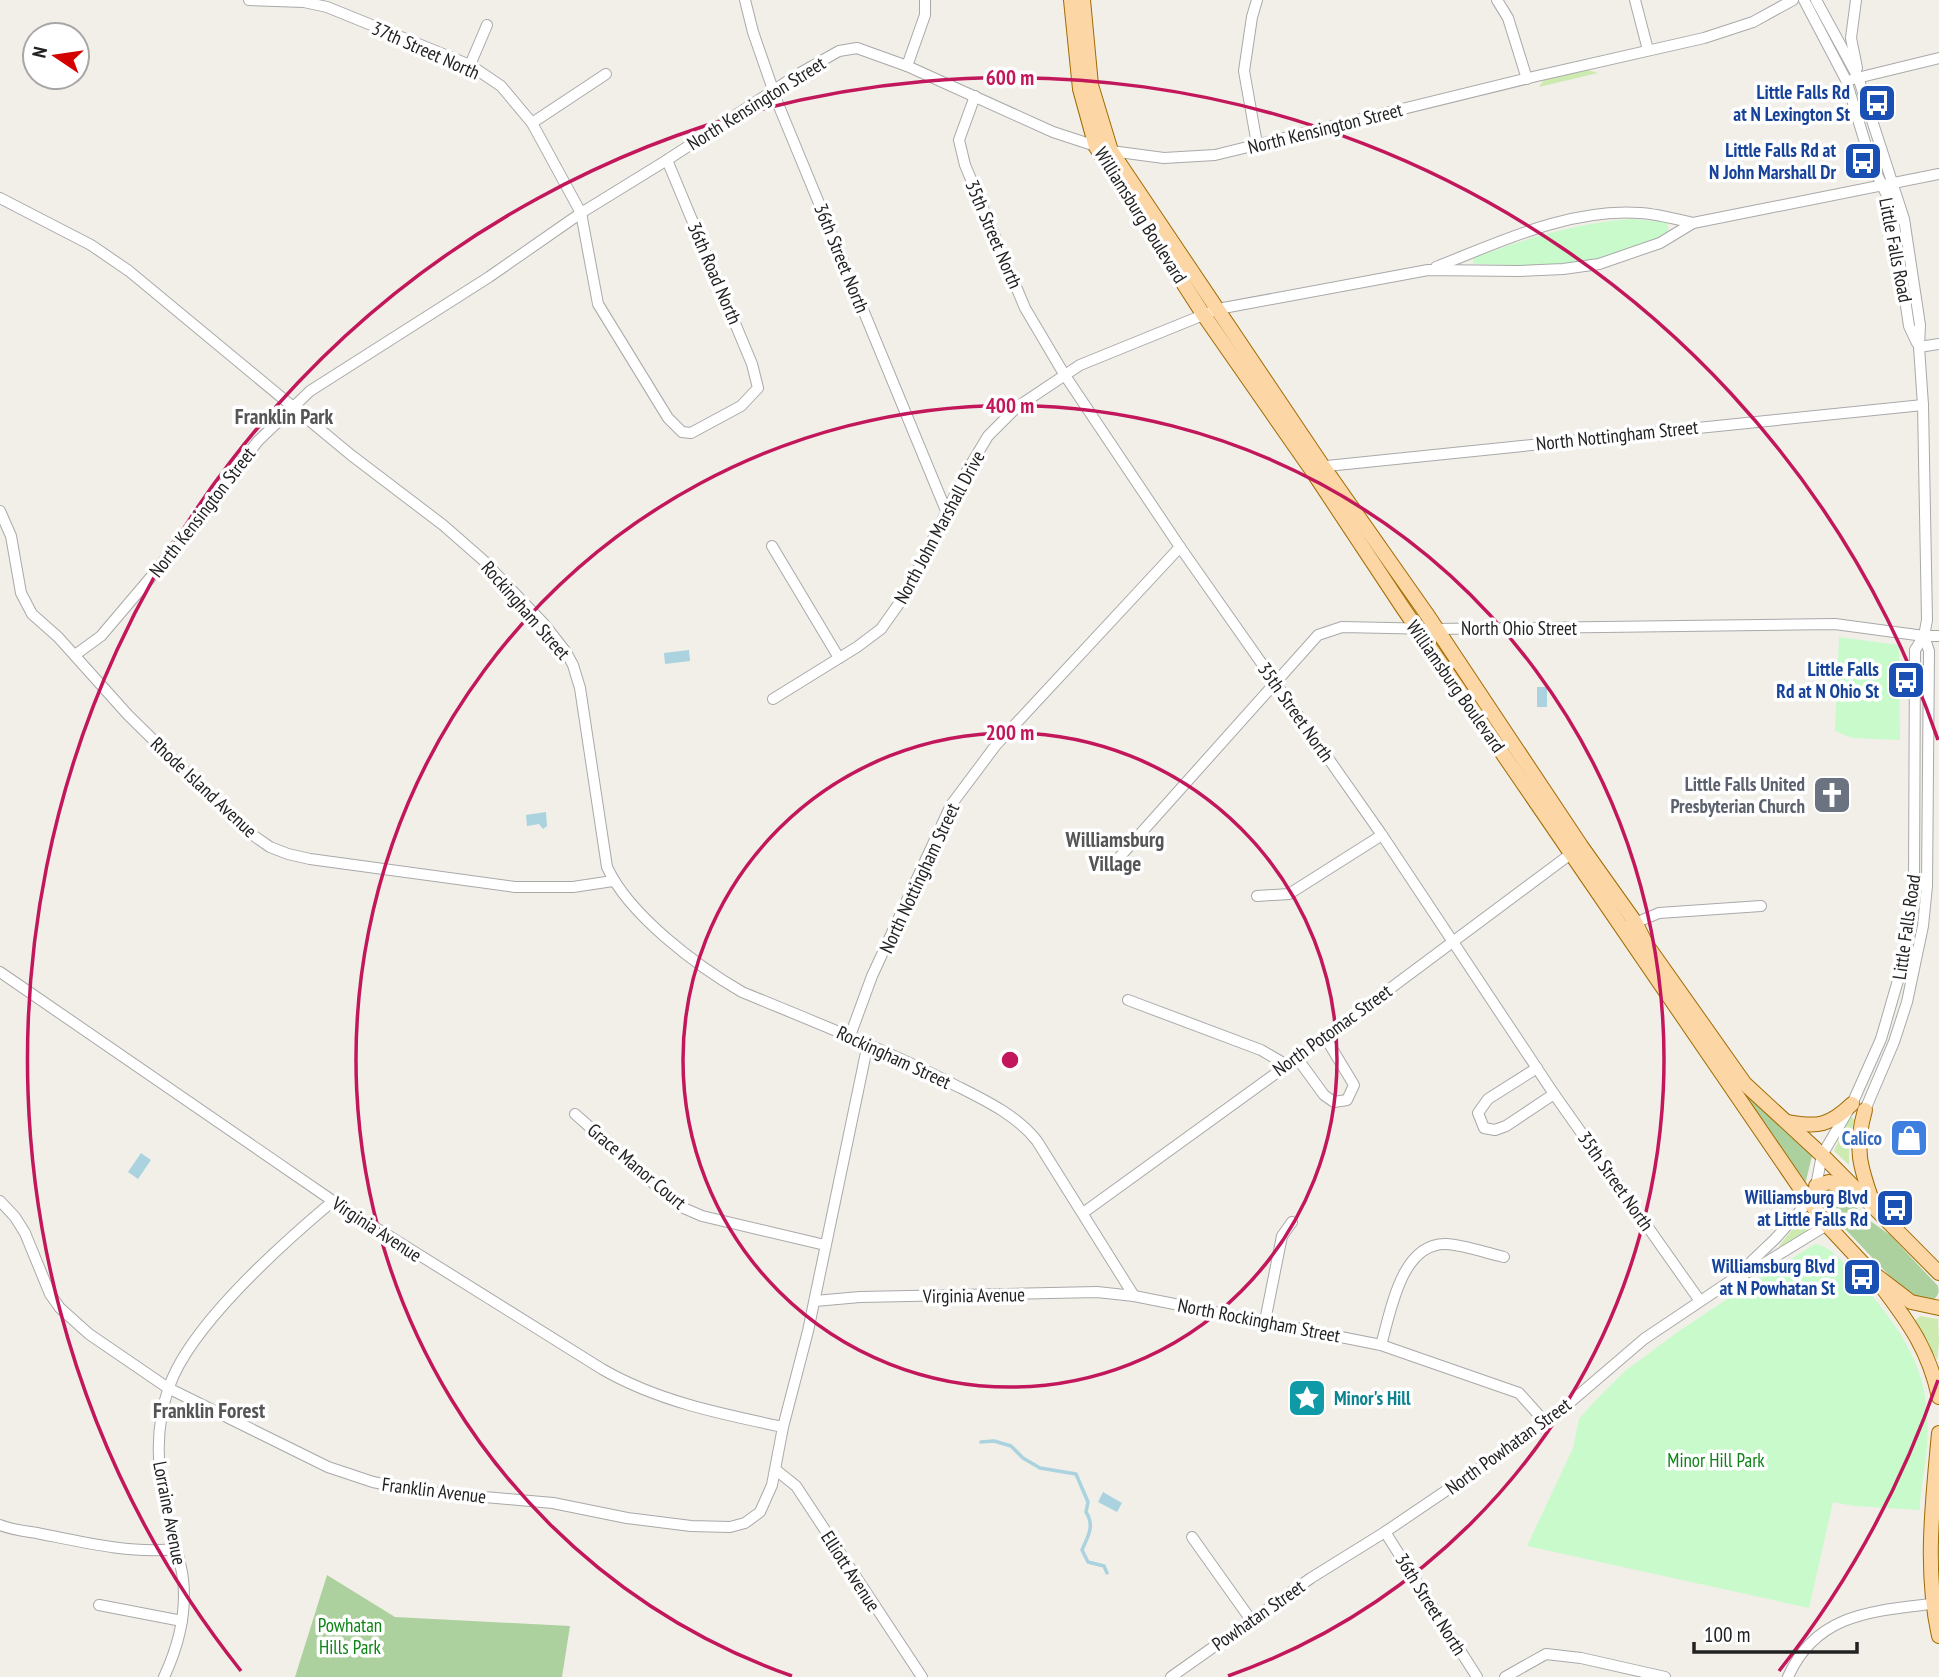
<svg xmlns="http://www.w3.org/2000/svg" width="1939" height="1677" font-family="'PT Sans Narrow',sans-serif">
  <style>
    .grass { fill: #cdebb0 }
    .forest { fill: #add19e }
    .park { fill: #c8facc }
    .water { fill: #aad3df }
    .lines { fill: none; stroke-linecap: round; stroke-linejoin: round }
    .stream { stroke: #aad3df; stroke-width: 3.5 }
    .minor-casing { stroke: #a9a9a9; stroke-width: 12 }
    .major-casing { stroke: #a06b00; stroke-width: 16 }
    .minor { stroke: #fff; stroke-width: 10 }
    .major { stroke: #fcd6a4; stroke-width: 14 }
    .ring { fill: none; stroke: #c2185b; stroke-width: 3.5 }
    .labels { text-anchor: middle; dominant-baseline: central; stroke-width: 7; stroke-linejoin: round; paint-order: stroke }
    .street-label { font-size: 19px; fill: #222; stroke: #fff }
    .transit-label { font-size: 19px; font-weight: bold; fill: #164399; stroke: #fff; text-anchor: end }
    .worship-label { font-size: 19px; font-weight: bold; fill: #5b616d; stroke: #fff; text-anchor: end }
    .shop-label { font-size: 19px; font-weight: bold; fill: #366cbe; stroke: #fff; text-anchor: end }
    .culture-label { font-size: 19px; font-weight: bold; fill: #0d838f; stroke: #fff; text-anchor: start }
    .park-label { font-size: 19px; fill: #0c8416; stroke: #fff }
    .neighbourhood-label { font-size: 21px; font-weight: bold; fill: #555; stroke: #fff }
    .centre { fill: #c2185b; stroke: #fff; stroke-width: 3.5 }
    .ring-label { font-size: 21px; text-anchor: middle; font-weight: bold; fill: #c2185b; stroke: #fff; stroke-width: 7; stroke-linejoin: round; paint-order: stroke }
  </style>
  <rect width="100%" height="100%" fill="#f2efe9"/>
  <g class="grass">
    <path d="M1588,70L1598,73L1539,87L1544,80Z"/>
    <path d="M1852,1117L1854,1120L1849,1143V1165L1834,1151L1849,1118Z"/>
    <path d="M1801,1219L1809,1226L1808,1230L1780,1248L1779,1246Z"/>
    <path d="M1920,1316L1938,1319L1939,1342L1937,1360L1915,1321Z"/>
  </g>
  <g class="forest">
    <path d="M1719,1059L1755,1103L1812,1156L1805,1185Z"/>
    <path d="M1823,1188L1838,1190L1844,1195L1869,1220L1890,1235L1938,1286C1939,1292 1939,1295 1933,1300L1918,1298L1902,1289L1829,1212Z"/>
    <path d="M327,1575L395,1617L570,1626L562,1677H295Z"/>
  </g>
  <g class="park">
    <path d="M1631,219L1667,222L1669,233C1646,243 1622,253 1597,259C1556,268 1515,265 1473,264V258C1525,239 1575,223 1631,219Z"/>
    <path d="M1839,637L1899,645L1900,740L1852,738L1835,731Z"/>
    <path d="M1815,1244C1835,1247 1850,1271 1863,1285C1907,1337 1932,1374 1927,1445C1926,1467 1920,1488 1920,1510L1854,1506L1833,1502L1809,1608L1527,1546L1573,1448L1579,1419L1594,1402L1625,1371L1679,1331L1739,1291Z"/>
  </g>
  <g class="water">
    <path d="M689,650L690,661L665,664L664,653Z"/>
    <rect x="1537" y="687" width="10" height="20"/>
    <path d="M546,812L547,826L543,829L539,824L527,826L526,815Z"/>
    <path d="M141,1153L151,1160L138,1179L128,1172Z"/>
    <path d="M1103,1492L1122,1503L1117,1512L1098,1502Z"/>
  </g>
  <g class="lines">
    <path class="stream" d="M981,1442L994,1441L1011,1446L1023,1458L1040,1468L1076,1474L1088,1502L1086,1512C1095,1526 1088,1536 1082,1550L1088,1562L1104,1566L1107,1573"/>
    <defs>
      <g id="minor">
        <path d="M249,0L304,2L327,7L470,65L501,86L532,123L581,213L598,304L668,418L682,432L691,433L741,406L758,388L752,364L667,160"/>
        <path d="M745,0L753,32L778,104L947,513"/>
        <path d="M1257,0L1252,17L1244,71L1257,144"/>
        <path d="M1497,0L1508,18L1527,79"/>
        <path d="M1635,0L1648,50"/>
        <path d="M1804,0L1846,80L1871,162L1891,204L1909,326L1917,343"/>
        <path d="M1856,0L1851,38L1857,68"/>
        <path d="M470,65L487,25"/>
        <path d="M907,66L925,15V0"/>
        <path d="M1853,79L1939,58"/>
        <path d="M975,96L959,140L965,165L1025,308L1064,374L1180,547L1382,835L1554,1094L1700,1301"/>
        <path d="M532,123L606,74"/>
        <path d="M0,198L91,245L129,271L351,455L443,525L483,560L544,624L566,652L573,665L580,688L607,867C629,915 697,966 742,992C812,1021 881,1048 949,1082C980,1098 1015,1113 1037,1141L1134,1296"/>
        <path d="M1436,267C1500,242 1569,208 1640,213C1657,214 1676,219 1693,223"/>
        <path d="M1919,347L1939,344"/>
        <path d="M1317,467L1923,405"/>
        <path d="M0,511L11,536L21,593L32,614L58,637L128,715L244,829L270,847L288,854L310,859L515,887H573L613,881"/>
        <path d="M772,546L839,658"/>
        <path d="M75,655L101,636L151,577L258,441L310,391L489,277L581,213L667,160L800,73L839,51L857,48L907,66L1053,132L1111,151L1164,158L1215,155L1537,76L1704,38L1753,22L1793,0"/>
        <path d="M773,699L857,647L881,629L905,595L967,471L988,436L1017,407L1080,365L1218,309L1428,270L1519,271L1563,269L1599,264L1660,243L1693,223L1939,174"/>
        <path d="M1116,861L1318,635L1342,627L1436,629L1835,624L1924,636H1939"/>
        <path d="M1257,896L1289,894L1382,835"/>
        <path d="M1630,925L1659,913L1761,906"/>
        <path d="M0,972L333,1201L602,1369C657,1401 721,1414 783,1427"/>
        <path d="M1128,1000L1261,1050L1285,1064"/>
        <path d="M850,1036L872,976L951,805L996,745L1180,547"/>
        <path d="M1297,1058L1324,1095L1334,1102L1347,1100L1354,1085L1325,1037"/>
        <path d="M1537,1068L1488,1099L1478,1113L1484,1128L1495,1130L1506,1126L1554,1094"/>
        <path d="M1865,1110L1894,1042L1907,1002L1923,926L1927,886L1929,651L1924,636"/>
        <path d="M575,1114L679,1206L702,1216L825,1245"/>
        <path d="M0,1201L15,1217L25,1233L50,1294L60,1308L89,1334L168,1388L328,1467L373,1482L418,1491L553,1503L627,1518L691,1526L730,1527L745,1523L760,1512L772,1485L783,1427L808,1331L868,1043"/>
        <path d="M1083,1213L1297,1058L1576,850"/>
        <path d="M1734,1279L1760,1266L1827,1225"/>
        <path d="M815,1301L860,1297L1097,1292L1134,1296L1381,1345L1519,1393L1546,1423"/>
        <path d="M1265,1321L1282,1236L1292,1222"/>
        <path d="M1381,1345C1391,1311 1401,1243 1446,1244C1465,1245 1486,1253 1504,1257"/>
        <path d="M776,1470L796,1486L922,1677"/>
        <path d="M0,1525C12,1530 24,1531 37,1533C82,1542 130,1554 176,1549"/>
        <path d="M1385,1532L1477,1677"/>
        <path d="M1192,1537L1251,1620"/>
        <path d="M99,1605L182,1621"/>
        <path d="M164,1677C178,1647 187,1613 183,1579C180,1555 170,1531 165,1507C157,1466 155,1427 169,1387C190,1326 283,1243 333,1201"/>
        <path d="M1171,1677L1311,1578L1385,1532L1546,1423L1644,1339L1732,1280L1775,1239L1809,1201L1816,1186L1822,1155L1852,1104L1881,1039L1903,963L1914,885L1915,650L1924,636L1927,620L1923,405L1919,347L1920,325L1904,219L1858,77L1816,0"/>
        <path d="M1505,1677L1546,1654L1581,1658L1665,1677"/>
        <path d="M1788,1677C1817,1611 1877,1611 1939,1603"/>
      </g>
      <g id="major">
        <path d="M1071,0L1080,89L1096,147L1203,314L1311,469L1403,608L1809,1201L1827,1225L1869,1270L1911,1302L1939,1308"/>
        <path d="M1083,0L1091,85L1111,151L1322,465L1426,613L1581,846L1635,922L1646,944L1745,1084L1822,1155L1939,1273"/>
        <path d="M1865,1110C1854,1148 1860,1167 1873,1203"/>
        <path d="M1788,1122C1818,1128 1830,1125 1852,1104"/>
        <path d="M1816,1186L1829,1182L1853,1190"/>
        <path d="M1882,1287C1910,1324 1929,1351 1939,1397"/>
        <path d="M1939,1433C1933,1500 1924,1569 1939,1636"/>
      </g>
    </defs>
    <use href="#minor" class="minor-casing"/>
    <use href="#major" class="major-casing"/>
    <use href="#minor" class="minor"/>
    <use href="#major" class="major"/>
  </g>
  <g class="ring">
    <circle cx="1010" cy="1060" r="327"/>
    <path d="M792 1676A654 654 0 1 1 1228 1676"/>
    <path d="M1938 1380A982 982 0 0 1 1779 1671M241 1671A982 982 0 1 1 1938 740"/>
  </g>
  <defs>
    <symbol id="bus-square" viewBox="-11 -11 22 22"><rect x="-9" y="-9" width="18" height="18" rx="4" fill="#1a4fb4" stroke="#fff"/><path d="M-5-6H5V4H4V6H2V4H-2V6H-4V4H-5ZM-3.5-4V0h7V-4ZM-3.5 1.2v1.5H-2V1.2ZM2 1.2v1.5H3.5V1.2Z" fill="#fff"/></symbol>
    <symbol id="church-square" viewBox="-11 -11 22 22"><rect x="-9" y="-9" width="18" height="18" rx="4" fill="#6b7280" stroke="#fff"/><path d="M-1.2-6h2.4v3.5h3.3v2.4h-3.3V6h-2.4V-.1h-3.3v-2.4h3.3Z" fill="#fff"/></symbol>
    <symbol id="shop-square" viewBox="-11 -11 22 22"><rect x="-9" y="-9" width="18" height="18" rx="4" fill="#3f7fe0" stroke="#fff"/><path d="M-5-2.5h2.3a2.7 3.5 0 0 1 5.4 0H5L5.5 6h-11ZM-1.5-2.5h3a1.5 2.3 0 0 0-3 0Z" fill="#fff"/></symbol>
    <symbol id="sight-square" viewBox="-11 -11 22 22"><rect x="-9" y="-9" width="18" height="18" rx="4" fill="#0f9aa8" stroke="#fff"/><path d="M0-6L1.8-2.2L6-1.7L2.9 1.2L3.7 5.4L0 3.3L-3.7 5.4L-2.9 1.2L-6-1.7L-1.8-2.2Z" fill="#fff"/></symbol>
  </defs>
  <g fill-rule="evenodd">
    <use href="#bus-square" x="1855" y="81" width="44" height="44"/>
    <use href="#bus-square" x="1841" y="139" width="44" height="44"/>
    <use href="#bus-square" x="1884" y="658" width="44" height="44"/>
    <use href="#church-square" x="1810" y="773" width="44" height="44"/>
    <use href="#shop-square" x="1887" y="1116" width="44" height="44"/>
    <use href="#bus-square" x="1873" y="1186" width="44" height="44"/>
    <use href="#bus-square" x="1840" y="1255" width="44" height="44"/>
    <use href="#sight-square" x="1285" y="1376" width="44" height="44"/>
  </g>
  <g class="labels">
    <g class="street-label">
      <text transform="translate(426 50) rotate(24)">37th Street North</text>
      <text transform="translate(756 103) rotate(-32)">North Kensington Street</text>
      <text transform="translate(1325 128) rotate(-14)">North Kensington Street</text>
      <text transform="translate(1141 215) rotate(58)">Williamsburg Boulevard</text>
      <text transform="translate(994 234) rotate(67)">35th Street North</text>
      <text transform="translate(1896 250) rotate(79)">Little Falls Road</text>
      <text transform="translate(842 258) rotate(68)">36th Street North</text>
      <text transform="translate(715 273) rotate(67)">36th Road North</text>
      <text transform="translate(1617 435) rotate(-6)">North Nottingham Street</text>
      <text transform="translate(202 512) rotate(-52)">North Kensington Street</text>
      <text transform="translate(939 527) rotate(-62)">North John Marshall Drive</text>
      <text transform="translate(526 610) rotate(49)">Rockingham Street</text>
      <text x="1519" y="628">North Ohio Street</text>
      <text transform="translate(1456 686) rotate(55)">Williamsburg Boulevard</text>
      <text transform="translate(1296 712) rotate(55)">35th Street North</text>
      <text transform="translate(204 787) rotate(43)">Rhode Island Avenue</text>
      <text transform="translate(919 878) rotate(-65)">North Nottingham Street</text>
      <text transform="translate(1906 927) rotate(-82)">Little Falls Road</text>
      <text transform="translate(1332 1030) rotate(-36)">North Potomac Street</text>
      <text transform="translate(894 1057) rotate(25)">Rockingham Street</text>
      <text transform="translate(637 1166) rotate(40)">Grace Manor Court</text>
      <text transform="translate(1616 1181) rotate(55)">35th Street North</text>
      <text transform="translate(377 1229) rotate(33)">Virginia Avenue</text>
      <text transform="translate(974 1295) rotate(-1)">Virginia Avenue</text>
      <text transform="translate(1259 1320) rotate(11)">North Rockingham Street</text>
      <text transform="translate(1508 1446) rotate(-36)">North Powhatan Street</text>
      <text transform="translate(434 1490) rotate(7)">Franklin Avenue</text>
      <text transform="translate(170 1513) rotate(79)">Lorraine Avenue</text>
      <text transform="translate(851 1571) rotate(57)">Elliott Avenue</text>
      <text transform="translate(1431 1604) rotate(58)">36th Street North</text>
      <text transform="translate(1258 1615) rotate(-35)">Powhatan Street</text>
    </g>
    <g class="transit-label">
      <text x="1850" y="92">Little Falls Rd<tspan x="1850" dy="22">at N Lexington St</tspan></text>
      <text x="1836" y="150">Little Falls Rd at<tspan x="1836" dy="22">N John Marshall Dr</tspan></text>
      <text x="1879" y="669">Little Falls<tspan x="1879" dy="22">Rd at N Ohio St</tspan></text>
      <text x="1868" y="1197">Williamsburg Blvd<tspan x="1868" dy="22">at Little Falls Rd</tspan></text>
      <text x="1835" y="1266">Williamsburg Blvd<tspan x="1835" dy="22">at N Powhatan St</tspan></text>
    </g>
    <g class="worship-label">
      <text x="1805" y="784">Little Falls United<tspan x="1805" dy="22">Presbyterian Church</tspan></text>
    </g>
    <g class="shop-label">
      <text x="1882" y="1138">Calico</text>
    </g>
    <g class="culture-label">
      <text x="1334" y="1398">Minor's Hill</text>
    </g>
    <g class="park-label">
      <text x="1716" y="1460">Minor Hill Park</text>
      <text x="350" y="1625">Powhatan<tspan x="350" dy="22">Hills Park</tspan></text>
    </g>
    <g class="neighbourhood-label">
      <text x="284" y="416">Franklin Park</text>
      <text x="1115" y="839">Williamsburg<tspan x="1115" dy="24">Village</tspan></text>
      <text x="209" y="1410">Franklin Forest</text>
    </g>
  </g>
  <circle cx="1010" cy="1060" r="10" class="centre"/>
  <g class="ring-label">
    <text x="1010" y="85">600 m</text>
    <text x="1010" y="413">400 m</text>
    <text x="1010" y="740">200 m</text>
  </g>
  <g transform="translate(56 56) rotate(283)"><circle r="33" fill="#ffffff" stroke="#a7a7a7" stroke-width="2"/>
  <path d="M0-5L12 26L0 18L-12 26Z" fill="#d40000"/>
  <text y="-10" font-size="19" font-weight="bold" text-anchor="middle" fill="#222222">N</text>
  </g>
  <path d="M1694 1642v10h163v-10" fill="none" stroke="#222222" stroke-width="3.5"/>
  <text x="1704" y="1642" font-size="21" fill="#222222" stroke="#ffffff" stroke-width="5" paint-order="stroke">100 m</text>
</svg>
